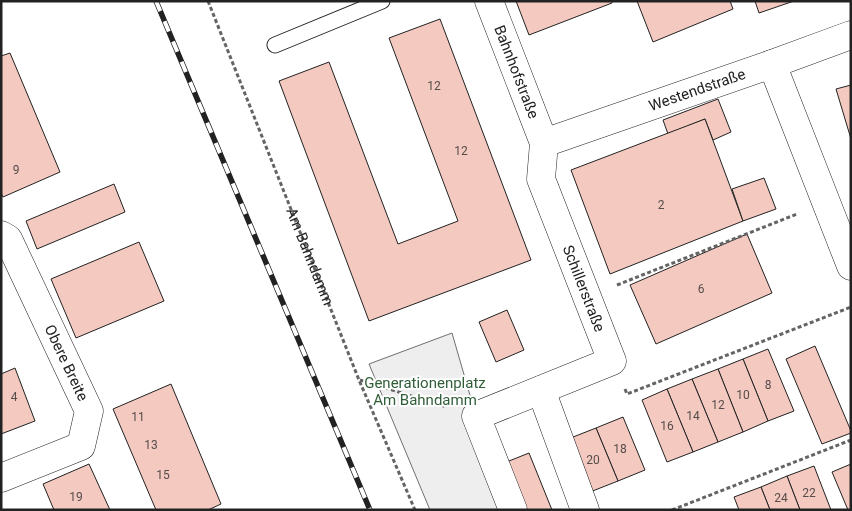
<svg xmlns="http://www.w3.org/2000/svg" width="852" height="511" font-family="Roboto,sans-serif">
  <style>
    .green { fill: #eee; stroke: #6f6f6f }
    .building { fill: #f3c9c0; stroke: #222 }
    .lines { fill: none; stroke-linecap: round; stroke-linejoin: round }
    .lane-casing { stroke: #222; stroke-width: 17 }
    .street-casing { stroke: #222; stroke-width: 29 }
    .path { stroke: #646464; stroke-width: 3; stroke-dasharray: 4 2.5; stroke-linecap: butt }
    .lane { stroke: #fff; stroke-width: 15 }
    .street { stroke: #fff; stroke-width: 28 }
    .rail-casing { stroke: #222; stroke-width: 5.5 }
    .rail { stroke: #fff; stroke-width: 4; stroke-dasharray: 11; stroke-linecap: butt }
    .labels { text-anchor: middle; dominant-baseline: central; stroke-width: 4; stroke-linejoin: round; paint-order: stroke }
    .number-label { font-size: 12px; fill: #564c4a }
    .street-label { font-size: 15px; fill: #222; stroke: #fff }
    .park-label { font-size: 15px; fill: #2f5e38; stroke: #fff }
  </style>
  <rect width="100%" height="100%" fill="#fff"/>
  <path class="green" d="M452,333L476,416L513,510H430L369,364Z"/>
  <g class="building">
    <path d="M516,1H612V3L529,35Z"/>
    <path d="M637,1H730L733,9L653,42Z"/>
    <path d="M755,1H794L759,13Z"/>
    <path d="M440,19L531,260L369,321L279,81L329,62L398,244L458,221L389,38Z"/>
    <path d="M10,53L60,172L3,197L1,193V56Z"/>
    <path d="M851,85V139L836,89Z"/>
    <path d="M718,99L731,132L713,140L705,119L668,134L663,120Z"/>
    <path d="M705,119L743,221L610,274L571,170Z"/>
    <path d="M764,178L776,209L743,221L732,189Z"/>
    <path d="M114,184L125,212L37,249L26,221Z"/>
    <path d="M747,234L772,293L656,344L630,285Z"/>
    <path d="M139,242L164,301L76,338L51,279Z"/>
    <path d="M507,310L524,350L496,362L479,322Z"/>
    <path d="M815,346L851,431V433L822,444L786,359Z"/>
    <path d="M768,349L794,411L768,421L743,359Z"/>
    <path d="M743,359L768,421L743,432L718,369Z"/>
    <path d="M15,368L35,421L1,434V374Z"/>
    <path d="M718,369L743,432L718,442L692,379Z"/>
    <path d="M692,379L718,442L693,452L667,389Z"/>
    <path d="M171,384L221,504L208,510H156L113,409Z"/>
    <path d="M667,389L693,452L667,462L642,400Z"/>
    <path d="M623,417L645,470L618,481L596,428Z"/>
    <path d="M596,428L618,481L590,492L568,439Z"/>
    <path d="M529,453L552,510H517L499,465Z"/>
    <path d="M89,464L110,510H54L43,484Z"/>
    <path d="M851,464V510H848L832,472Z"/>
    <path d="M814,466L831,510H800L787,476Z"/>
    <path d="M787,476L800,510H770L761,487Z"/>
    <path d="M761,487L770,510H739L734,497Z"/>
  </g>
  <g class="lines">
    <defs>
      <path id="lane" d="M275,45L382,1"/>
      <g id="street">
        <path id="s2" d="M489,1L544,143L541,179L612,361L476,416L513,510"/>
        <path d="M772,64L851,266"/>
        <path id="s3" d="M544,143L772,64L851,35"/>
        <path id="s4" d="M1,235L8,239L89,411L81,446L1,478"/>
        <path d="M541,390L585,510"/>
      </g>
    </defs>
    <use href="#lane" class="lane-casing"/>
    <use href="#street" class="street-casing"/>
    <g class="path">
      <path id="s1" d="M208,1L359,380L415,510"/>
      <path d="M617,285L797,214"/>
      <path d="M360,380L447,407"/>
      <path d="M625,389L627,394L851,307"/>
      <path d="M672,510L851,440"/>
    </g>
    <use href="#lane" class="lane"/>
    <use href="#street" class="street"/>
    <defs>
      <path id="rail" d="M156,1L370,510"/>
    </defs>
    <use href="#rail" class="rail-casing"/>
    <use href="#rail" class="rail"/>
  </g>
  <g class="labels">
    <g class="number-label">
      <text x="434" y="86">12</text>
      <text x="461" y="151">12</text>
      <text x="16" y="170">9</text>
      <text x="661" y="205">2</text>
      <text x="701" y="289">6</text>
      <text x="768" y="385">8</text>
      <text x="743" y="395">10</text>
      <text x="14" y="397">4</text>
      <text x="718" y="405">12</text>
      <text x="693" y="416">14</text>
      <text x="138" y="417">11</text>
      <text x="667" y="426">16</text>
      <text x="151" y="445">13</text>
      <text x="620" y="449">18</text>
      <text x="593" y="460">20</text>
      <text x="163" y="475">15</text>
      <text x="809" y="493">22</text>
      <text x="76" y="497">19</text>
      <text x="781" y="498">24</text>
    </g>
    <g class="street-label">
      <text stroke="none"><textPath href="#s2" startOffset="76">Bahnhofstraße</textPath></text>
      <text stroke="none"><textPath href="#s3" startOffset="162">Westendstraße</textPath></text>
      <text stroke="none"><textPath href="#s1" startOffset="275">Am Bahndamm</textPath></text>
      <text stroke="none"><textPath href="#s2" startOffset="306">Schillerstraße</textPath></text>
      <text stroke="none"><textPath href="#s4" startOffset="145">Obere Breite</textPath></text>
    </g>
    <g class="park-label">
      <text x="425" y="383">Generationenplatz<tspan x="425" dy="17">Am Bahndamm</tspan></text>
    </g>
  </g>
  <rect width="852" height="511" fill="none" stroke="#222222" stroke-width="5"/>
</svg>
